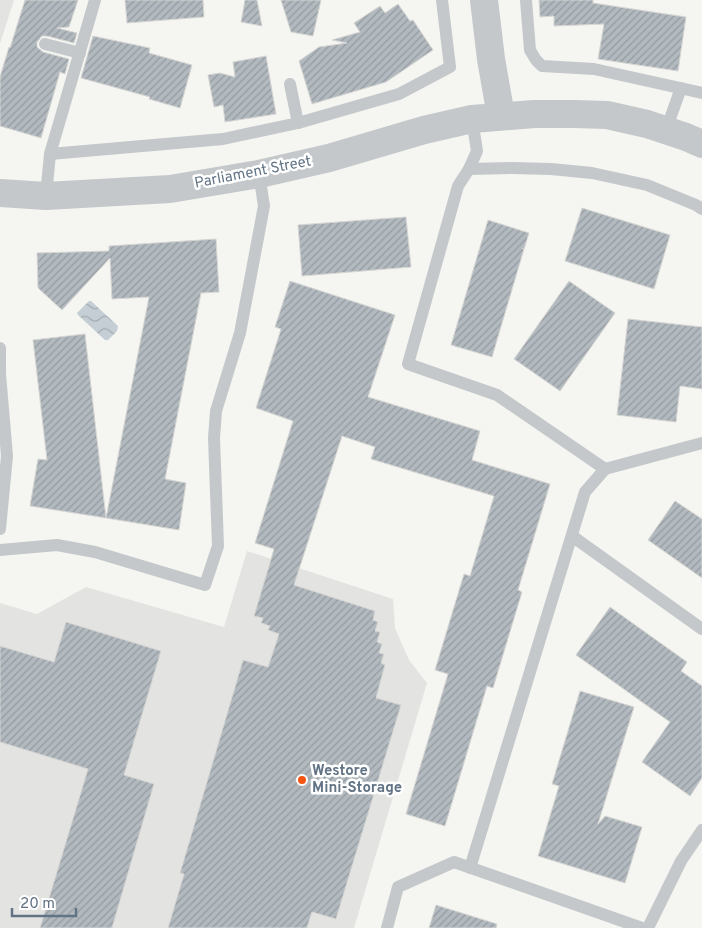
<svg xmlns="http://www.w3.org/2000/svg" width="702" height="928" font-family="Overpass,sans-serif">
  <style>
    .built { fill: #e3e4e2 }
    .water { fill: url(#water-waves) }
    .building { fill: url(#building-hatch); stroke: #d6d6d4 }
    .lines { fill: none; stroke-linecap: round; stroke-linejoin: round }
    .service { stroke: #c4c8cb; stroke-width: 12 }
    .tertiary { stroke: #c4c8cb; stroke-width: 28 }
    .poi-dot { fill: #f45512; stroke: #fff; stroke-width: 2 }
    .labels { text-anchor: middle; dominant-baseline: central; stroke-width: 5; stroke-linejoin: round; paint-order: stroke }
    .street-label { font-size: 15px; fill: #617385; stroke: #fff }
    .poi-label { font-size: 15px; font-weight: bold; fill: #617385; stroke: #fff; text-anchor: start }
  </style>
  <defs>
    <pattern id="water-waves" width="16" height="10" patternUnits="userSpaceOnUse" patternTransform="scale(1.25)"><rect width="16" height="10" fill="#c5ced4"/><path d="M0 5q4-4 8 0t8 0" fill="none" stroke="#a3acb2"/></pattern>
    <pattern id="building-hatch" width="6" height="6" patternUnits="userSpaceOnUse" patternTransform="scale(1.25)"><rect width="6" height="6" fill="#b3babf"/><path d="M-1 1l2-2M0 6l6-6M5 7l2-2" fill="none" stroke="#959ca1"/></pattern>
  </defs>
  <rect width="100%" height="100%" fill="#f5f5f1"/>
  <g class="built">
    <path d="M0,0H14L0,44Z"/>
    <path d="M247,551L393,599L395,628L409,660L427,683L354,928H0V603L37,614L86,587L224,627Z"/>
  </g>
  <path class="water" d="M89,301H91L118,326L117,331L108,340H105L78,315L77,313Z"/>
  <g class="building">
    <path d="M25,0H78L69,27L57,28L77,33L74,43L47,36H42L37,42V47L43,52L69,59L65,74L60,72L41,138L0,126V77L9,47L10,48Z"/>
    <path d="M125,0H203L204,17L127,23Z"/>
    <path d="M245,0H257L262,26L241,22Z"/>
    <path d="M281,0H321L313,36L291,32Z"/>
    <path d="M539,0H593V3L686,17L678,71L598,59L604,24L554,26V16L540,17Z"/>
    <path d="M398,4L410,21L413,20L433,50L386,82L312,104L299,61L319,47L347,43L332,40L360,32L354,23L380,6L385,13Z"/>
    <path d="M93,36L150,48L149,53L192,65L180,108L149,99L150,97L81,78Z"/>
    <path d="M266,56L276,114L225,122L223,105L214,107L208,75L220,73L235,77L233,62Z"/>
    <path d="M582,208L670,235L654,289L565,261Z"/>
    <path d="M406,217L411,267L302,276L298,225Z"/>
    <path d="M488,220L529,233L524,249L522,248L524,249L492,357L451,345Z"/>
    <path d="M216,239L219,292L201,293L165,479L186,483L179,530L106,518L149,297L112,299L110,258L62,310L38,288L37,253L109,251V246Z"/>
    <path d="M290,281L395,315L368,397L480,431L472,460L550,484L518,590L522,592L493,688L487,686L445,826L406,814L448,674L435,670L464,574L470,576L494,496L371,459L375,447L342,436L294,585L375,611L373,620L378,622L375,631L380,632L377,642L382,644L379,653L384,654L381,663L385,665L376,698L401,705L336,919L312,912L307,928H168L184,874L180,873L243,660L268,667L279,634L268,630L270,626L261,623L263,618L254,616L274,549L255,543L293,421L256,408L281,329L275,327Z"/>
    <path d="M569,281L615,313L560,391L514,359Z"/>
    <path d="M628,319L702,327V389L680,386L676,422L617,415Z"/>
    <path d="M85,334L106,518L30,506L38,459L47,460L33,340Z"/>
    <path d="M675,501L702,519V578L648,540Z"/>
    <path d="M610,607L687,662L681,671L702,686V778L690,796L642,762L670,722L576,655Z"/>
    <path d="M66,622L161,651L124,775L154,784L112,928H40L88,769L0,742V646L54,662Z"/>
    <path d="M580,691L634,707L598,824L605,816L642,827L625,883L538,856L559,786L552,784Z"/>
    <path d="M436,905L497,924L496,928H429Z"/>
  </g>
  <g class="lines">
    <g class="service">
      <path d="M526,0L530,50L536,60L542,66L594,69L702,93"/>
      <path d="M45,44L80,53"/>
      <path d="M290,84L298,123"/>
      <path d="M472,119L477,151L469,169L458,186L408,364L497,395L605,469"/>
      <path d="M666,130L681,88"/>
      <path d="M50,154L223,139L298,123L399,94L450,67L442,0"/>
      <path d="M469,169L512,168L551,169L592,173L647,185L696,205L702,209"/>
      <path d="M46,196L50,154L95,0"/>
      <path d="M0,348V374L7,456L0,529"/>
      <path d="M572,536L702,629"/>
      <path d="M0,550L57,545L95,552L205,585L218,546L214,438L216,411L240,333L264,206L259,174"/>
      <path d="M470,868L585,492L605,469L702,443"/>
      <path d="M387,928L398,887L454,862L642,928"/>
      <path d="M648,928L681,861L702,830"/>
    </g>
    <g class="tertiary">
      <path d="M484,0L491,59L501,116"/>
      <path d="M0,193L46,196L170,189L259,174L329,158L424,130L472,119L534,114H574L607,115L647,124L686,137L702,144"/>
    </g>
  </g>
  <circle class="poi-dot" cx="302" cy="780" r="5"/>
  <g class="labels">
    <g class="street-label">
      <text transform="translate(253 173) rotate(-11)">Parliament Street</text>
    </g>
    <g class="poi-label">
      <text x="312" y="771">Westore<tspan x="312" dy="17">Mini-Storage</tspan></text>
    </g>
  </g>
  <path d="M12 908v8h64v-8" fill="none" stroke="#617385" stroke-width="2.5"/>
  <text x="20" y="908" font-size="15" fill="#617385" stroke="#ffffff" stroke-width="4" paint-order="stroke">20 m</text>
</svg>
